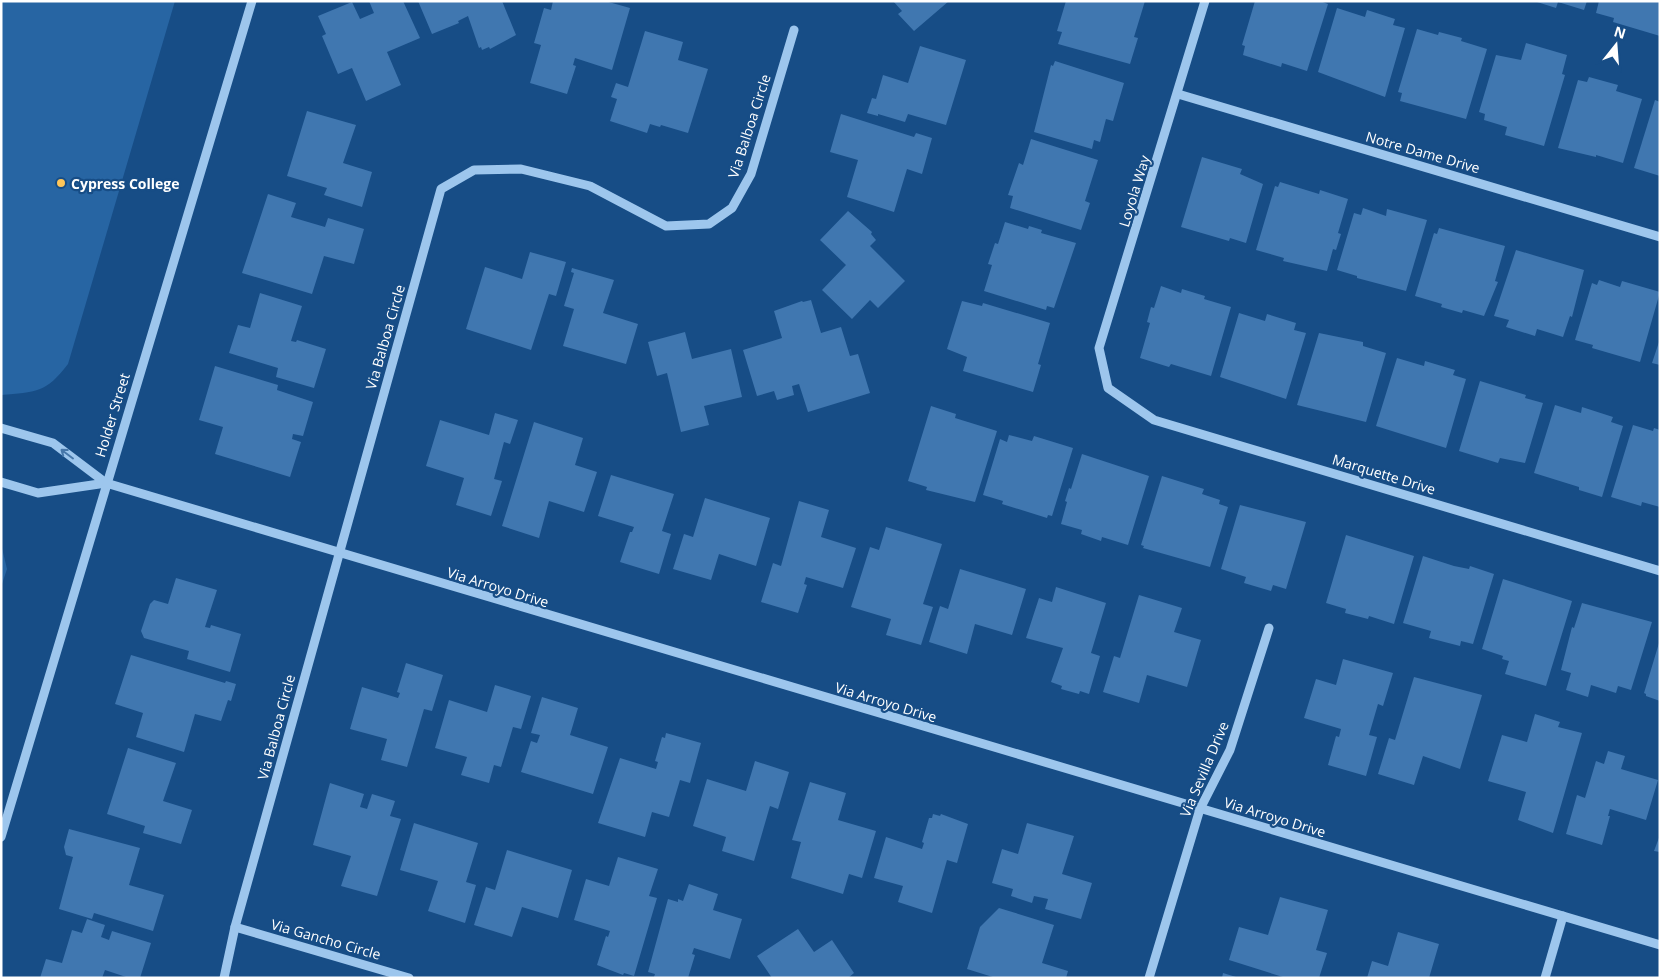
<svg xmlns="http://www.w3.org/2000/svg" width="1661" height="979" font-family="'Open Sans',sans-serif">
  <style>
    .green { fill: #2765a3 }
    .building { fill: #4077b0 }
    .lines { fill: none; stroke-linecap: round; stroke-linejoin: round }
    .minor { stroke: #9dc6ed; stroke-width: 9 }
    .oneway { stroke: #4677aa }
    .poi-dot { fill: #ffc659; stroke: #174d86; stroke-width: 2 }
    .labels { text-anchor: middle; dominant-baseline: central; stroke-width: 4.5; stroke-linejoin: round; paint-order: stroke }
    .street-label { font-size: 14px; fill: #fff; stroke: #174d86 }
    .poi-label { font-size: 14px; font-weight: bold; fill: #fff; stroke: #174d86; text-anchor: start }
  </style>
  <rect width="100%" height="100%" fill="#174d86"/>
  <g class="green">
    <path d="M1,1H175L68,364C46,393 36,392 1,395Z"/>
    <path d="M1,544L7,569L1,587Z"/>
  </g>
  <g class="building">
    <path d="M369,1H403L420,38L387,52L401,85L366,101L352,68L338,74L322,36L326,34L318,16L352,2L360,19L374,13Z"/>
    <path d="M418,1H502L516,35L490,49L489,47L482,50L481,47L479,48L468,16L458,21L459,23L432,34Z"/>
    <path d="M553,1H605L630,8L612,70L575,58L573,65L576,66L567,94L530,83L541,45L534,43L544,8L551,10Z"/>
    <path d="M893,1H949L914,31L898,14L902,11Z"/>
    <path d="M1066,1H1145L1134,37L1138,38L1130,64L1058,44L1062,32L1057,31Z"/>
    <path d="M1255,1H1320L1328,4L1307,71L1282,63L1281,67L1243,55L1245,46L1242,45Z"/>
    <path d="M1557,1H1587L1584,10L1558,2L1556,8L1537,2Z"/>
    <path d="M1599,1H1660V36L1613,22L1614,18L1596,13Z"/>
    <path d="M1337,8L1365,17L1367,10L1395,19L1393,25L1405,28L1385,97L1318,72Z"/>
    <path d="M1417,29L1438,35L1439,32L1462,38L1461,41L1487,49L1466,119L1400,101L1402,93L1398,92Z"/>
    <path d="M645,31L683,42L678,60L708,69L688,133L661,125L660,127L650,124L647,133L610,121L617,99L611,97L616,83L628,87Z"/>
    <path d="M1526,43L1567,55L1562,74L1565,75L1544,146L1505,135L1507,127L1484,120L1485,114L1479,112L1496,55L1521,60Z"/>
    <path d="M920,46L966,60L946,125L908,114L905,122L878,114V116L867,113L872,98L876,99L883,75L908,83Z"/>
    <path d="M1055,61L1124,83L1113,121L1106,119L1100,142L1094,140L1092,149L1034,132L1051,65L1053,66Z"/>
    <path d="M1589,77L1618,85L1616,91L1642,99L1623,163L1596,155V157L1558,148L1578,80L1587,82Z"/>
    <path d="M1655,100L1660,102V176L1634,168Z"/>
    <path d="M307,111L356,125L343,163L372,172L362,207L324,195L327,188L287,176Z"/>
    <path d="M841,114L914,137L916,133L932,138L922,174L907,169L894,212L847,197L858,160L830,152Z"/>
    <path d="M1031,139L1098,160L1085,201L1090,203L1081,230L1010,208L1013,196L1008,195L1019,163L1023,165Z"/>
    <path d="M1202,157L1242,169L1240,174L1263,184L1246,243L1230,238L1229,241L1181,227Z"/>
    <path d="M1280,182L1319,194L1320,190L1348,199L1338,233L1341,234L1336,250L1333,249L1327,271L1283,261L1284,258L1256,250L1275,186L1278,187Z"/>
    <path d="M268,194L296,203L291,217L325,227L328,218L364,229L354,264L324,256L312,294L242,273Z"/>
    <path d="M1363,208L1386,216L1387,209L1427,220L1406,291L1357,278V276L1337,270L1354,213L1361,215Z"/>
    <path d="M848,211L872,232L871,234L876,240L870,246L905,281L878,308L870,300L852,319L822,290L846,265L820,240Z"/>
    <path d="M1005,222L1028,229L1029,226L1042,230L1041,233L1076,243L1054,308L1047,306L1046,310L984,291L992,265L988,264L995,243L998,244Z"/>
    <path d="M1439,228L1505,246L1495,281L1498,282L1484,316L1463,310L1462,313L1441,307L1442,304L1415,296L1434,233L1437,234Z"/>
    <path d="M1516,250L1584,270L1572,317L1570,316L1563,337L1537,329L1535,336L1506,327L1509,320L1494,316Z"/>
    <path d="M530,252L566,262L556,296L549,294L531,350L466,329L485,267L522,279Z"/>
    <path d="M572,268L614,280L603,313L638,324L626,364L563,346L574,309L564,306L574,273L571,272Z"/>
    <path d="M1599,280L1620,287L1622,281L1660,292L1640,362L1592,348L1593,345L1575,340L1592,283L1597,285Z"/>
    <path d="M1161,286L1181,293L1182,289L1205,296L1204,299L1231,307L1211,376L1171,364L1169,367L1140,358L1150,323L1147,322L1151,307L1154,308Z"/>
    <path d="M260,293L302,306L291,341L296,342L297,340L326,349L314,388L276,377L278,368L229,353L238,325L250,328Z"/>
    <path d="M811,300L821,333L841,327L850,356L858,354L870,393L808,412L799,384L792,386L794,395L777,400L774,391L757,396L743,350L782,338L774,311L802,301L803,302Z"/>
    <path d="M962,301L982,306L983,303L1050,323L1038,364L1041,365L1033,392L963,371L967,357L947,349Z"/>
    <path d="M1239,313L1265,321L1267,314L1296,323L1294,330L1306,333L1286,399L1220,377Z"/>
    <path d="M685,332L692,359L731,349L742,397L704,406L709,425L681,432L667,373L657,376L648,342Z"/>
    <path d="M1319,333L1363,342V346L1386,353L1366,422L1297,405Z"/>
    <path d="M1660,339V365L1652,363Z"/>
    <path d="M1397,358L1424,366L1425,361L1455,370L1453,375L1466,379L1446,448L1376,426Z"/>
    <path d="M215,366L278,385L277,390L313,402L303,436L293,434L292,439L301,442L290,477L215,454L223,427L199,420Z"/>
    <path d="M1480,381L1526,395L1525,398L1543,403L1525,463L1500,458L1498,463L1459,451Z"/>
    <path d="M1555,405L1581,413L1582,407L1613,417L1611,422L1623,426L1602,497L1579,490V487L1534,473Z"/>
    <path d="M931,406L956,414L955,418L997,431L975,502L926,490L927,487L908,481Z"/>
    <path d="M495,413L518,420L510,444L504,442L494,479L502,481L491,516L456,505L464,478L426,466L440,420L489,435Z"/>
    <path d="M534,422L583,438L575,465L597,472L584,512L549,501L539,538L502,526Z"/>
    <path d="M1633,425L1653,431L1654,428L1660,430V507L1642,502L1641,506L1611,497Z"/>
    <path d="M1009,435L1032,441L1034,436L1073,448L1052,516L1048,515L1047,518L1002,504L1003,501L983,495L1000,439L1007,442Z"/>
    <path d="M1082,454L1149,476L1128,545L1102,537L1101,541L1081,534L1082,530L1061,524L1067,502L1065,501L1069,488L1071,489Z"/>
    <path d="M611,475L674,494L662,531L671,534L659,574L620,562L630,532H632L634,527L598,516Z"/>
    <path d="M1162,476L1204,489L1202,494L1220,500L1219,504L1228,507L1210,567L1143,548L1144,546L1141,545Z"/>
    <path d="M705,498L770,518L756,566L719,554L711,580L673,569L684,534L693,537Z"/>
    <path d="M799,501L829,510L821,537L856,548L843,588L806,577L804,584L807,585L798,613L761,602L773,563L781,566Z"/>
    <path d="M1240,505L1306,522L1286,589L1273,585L1271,591L1244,583L1246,577L1221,569Z"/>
    <path d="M886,527L942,544L923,604L933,607L921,645L886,635L891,619L851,607L870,547L879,550Z"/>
    <path d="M1346,535L1414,556L1394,624L1369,616L1368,619L1345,613L1346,609L1326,603Z"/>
    <path d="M1423,556L1454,566L1469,569L1470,566L1494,574L1473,644L1461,641L1460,646L1429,638L1431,631L1403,623Z"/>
    <path d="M960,569L1026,589L1012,635L975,624L967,654L929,642L940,606L948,609Z"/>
    <path d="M176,578L217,590L205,627L210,628L211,625L241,634L230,672L187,659L189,651L144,638L141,631L150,604L154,600L168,604Z"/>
    <path d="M1503,579L1572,601L1546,686L1505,674L1509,661L1502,659L1503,656L1482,649Z"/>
    <path d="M1056,587L1106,603L1091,653L1100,656L1089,694L1080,691L1079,694L1061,689L1062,686L1051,682L1063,648L1026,638L1039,598L1052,602Z"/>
    <path d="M1139,595L1182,608L1174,632L1201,640L1187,687L1147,675L1139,703L1103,692L1114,656L1120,658Z"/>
    <path d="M1582,603L1652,622L1631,690L1618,686L1616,693L1591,685L1588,697L1566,690L1571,673L1561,670L1572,627L1574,628Z"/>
    <path d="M1659,643H1660V701L1646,696V694L1644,693Z"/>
    <path d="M131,655L225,683L226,681L236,684L231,701L228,700L221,721L195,714L184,752L136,737L143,713L115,704Z"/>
    <path d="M1343,659L1393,673L1383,706L1378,704L1369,735L1377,737L1366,776L1328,765L1336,736L1339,737L1341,729L1304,718L1316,679L1336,685Z"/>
    <path d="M406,663L443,675L432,711L424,709L407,767L381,760L387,739L350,729L362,687L398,698L400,693L397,692Z"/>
    <path d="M1414,677L1482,695L1460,769L1423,756L1414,785L1378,774L1389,738L1395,740Z"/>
    <path d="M495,685L531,696L521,729L513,727L501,767L494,765L489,783L461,775L467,757L435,748L449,700L487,712Z"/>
    <path d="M542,697L578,708L570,735L608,747L593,794L521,772L531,741L537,743L540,735L531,733Z"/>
    <path d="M1535,714L1560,722L1558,727L1582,733L1553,833L1518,820L1526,792L1488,781L1502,735L1527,742Z"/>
    <path d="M666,733L701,743L690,783L680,780L669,817L652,812L645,837L598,823L620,758L656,769L658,762L655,761L662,737L665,738Z"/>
    <path d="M128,748L176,763L163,801L192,810L181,844L143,833L145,826L107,814Z"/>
    <path d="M1608,751L1625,756L1621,769L1658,780L1646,820L1610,809L1608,816H1610L1602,845L1566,834L1577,795L1585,798L1596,761L1604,764Z"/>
    <path d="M755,761L789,772L778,809L770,806L754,861L722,851L726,837L693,826L707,779L746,791Z"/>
    <path d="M810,782L846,793L838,820L876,831L862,878L849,874L843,894L791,878L801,842L792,840Z"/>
    <path d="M330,783L364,794L360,807L367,809L372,794L395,801L390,816L401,819L377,896L341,886L351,856L313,845Z"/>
    <path d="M933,814L940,816L941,814L968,824L957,863L947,860L932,913L898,902L903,886L874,878L886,837L922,849L924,843L922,842L929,818H932Z"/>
    <path d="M414,823L478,843L466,882L476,885L465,923L428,911L438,881L400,870Z"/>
    <path d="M1027,823L1074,836L1062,874L1092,883L1081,919L1045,909L1048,899L1034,896L1032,903L1011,896L1013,889L992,883L1002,849L1018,854Z"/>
    <path d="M69,829L140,848L129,885L164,895L153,931L94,913L92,919L59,909L73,857L66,855L64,847Z"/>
    <path d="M1660,835V852L1654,851Z"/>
    <path d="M507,850L572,870L558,918L522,907L512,937L474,925L486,887L495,890Z"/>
    <path d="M618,857L658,869L649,896L657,898L634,976L624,973L623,975L597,965L606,936L608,937L610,931L574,920L586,879L609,886Z"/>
    <path d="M689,884L718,894L713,910L742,919L730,959L694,948L692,954L695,955L688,978L654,977L655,974L648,972L668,899L678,902V899L683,901Z"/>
    <path d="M1280,897L1328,910L1316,950L1327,953L1319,978H1286L1229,960L1239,927L1268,935Z"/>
    <path d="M999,908L1054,925L1042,963L1068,971L1066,978H996L967,969L980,927Z"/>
    <path d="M87,919L105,925L101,937L109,940L112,931L151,943L140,978H129L105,970L102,978H40L46,959L62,963L72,930L82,933Z"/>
    <path d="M798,929L814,952L832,940L854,973L848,978H772L757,956Z"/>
    <path d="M1398,932L1439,944L1429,978H1367L1372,961L1388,966Z"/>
    <path d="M1223,973L1236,977V978H1222Z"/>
  </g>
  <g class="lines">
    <g class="minor">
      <path d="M1205,1L1099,348L1108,388L1154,420L1660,571"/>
      <path d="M1178,94L1660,237"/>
      <path d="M1,428L53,443L106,483L1660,945"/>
      <path d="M1,482L38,493L106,483"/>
      <path d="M1,837L252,1"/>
      <path d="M235,927L409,978"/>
      <path d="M224,978L235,927L441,189L474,170L521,169L590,186L666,226L709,224L732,208L751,174L794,30"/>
      <path d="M1149,978L1200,809L1230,750L1269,628"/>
      <path d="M1545,978L1563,916"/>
    </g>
  </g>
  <defs><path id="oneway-shaft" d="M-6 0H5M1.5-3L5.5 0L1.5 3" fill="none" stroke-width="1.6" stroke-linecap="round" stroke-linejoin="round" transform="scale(1.25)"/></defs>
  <use class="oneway" href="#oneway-shaft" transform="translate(67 454) rotate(-143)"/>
  <circle class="poi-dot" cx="61" cy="183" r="5"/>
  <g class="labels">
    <g class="street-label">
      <text transform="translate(749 126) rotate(-72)">Via Balboa Circle</text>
      <text transform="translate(1423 152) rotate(16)">Notre Dame Drive</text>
      <text transform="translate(1134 191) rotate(-73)">Loyola Way</text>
      <text transform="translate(385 337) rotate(-74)">Via Balboa Circle</text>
      <text transform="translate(112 415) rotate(-73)">Holder Street</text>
      <text transform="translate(1384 474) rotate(17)">Marquette Drive</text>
      <text transform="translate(498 587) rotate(17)">Via Arroyo Drive</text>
      <text transform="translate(886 702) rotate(17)">Via Arroyo Drive</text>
      <text transform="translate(276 727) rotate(-75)">Via Balboa Circle</text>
      <text transform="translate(1204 769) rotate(-67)">Via Sevilla Drive</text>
      <text transform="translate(1275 817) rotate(17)">Via Arroyo Drive</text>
      <text transform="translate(326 939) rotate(16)">Via Gancho Circle</text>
    </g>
    <g class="poi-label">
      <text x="71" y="183">Cypress College</text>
    </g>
  </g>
  <rect width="1661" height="979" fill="none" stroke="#ffffff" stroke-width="5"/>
  <g transform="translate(1616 45) rotate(17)" stroke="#174d86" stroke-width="4" paint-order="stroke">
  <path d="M0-4L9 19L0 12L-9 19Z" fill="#ffffff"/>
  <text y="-8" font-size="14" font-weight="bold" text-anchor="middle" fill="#ffffff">N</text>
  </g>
</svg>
